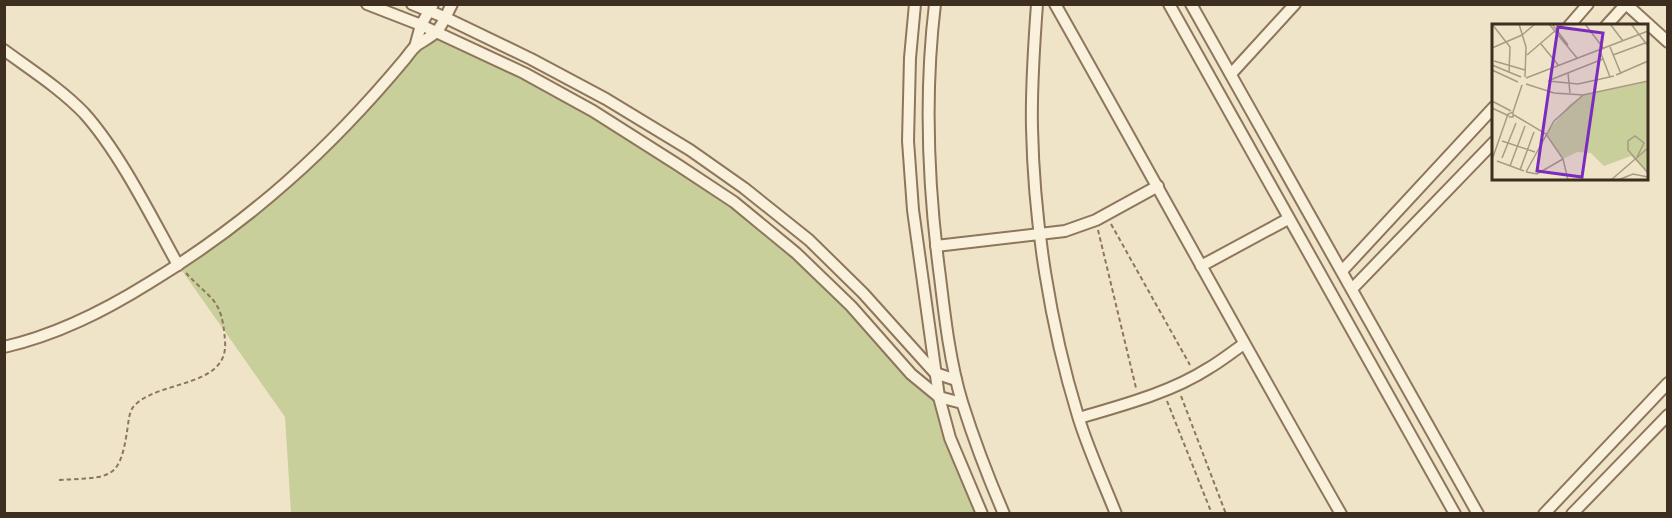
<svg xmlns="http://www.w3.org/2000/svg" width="1672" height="518" font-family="'Roboto Serif',serif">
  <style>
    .green { fill: #c9cf9b }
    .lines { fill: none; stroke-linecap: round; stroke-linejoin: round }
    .street-casing { stroke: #8d765c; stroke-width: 14 }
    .path { stroke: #8d765c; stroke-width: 2; stroke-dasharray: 4.5 3; stroke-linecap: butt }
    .street { stroke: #faf1dc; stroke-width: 10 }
    .inset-road { fill: none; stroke: #a89b85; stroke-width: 1.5 }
    .view { fill: #7b2cbf; fill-opacity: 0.15; stroke: #7b2cbf; stroke-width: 3 }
    .inset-edge { fill: none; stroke: #3d2e20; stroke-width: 3 }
  </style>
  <rect width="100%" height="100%" fill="#f0e4c8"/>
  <path class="green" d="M436,32L524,73L766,227L939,397L982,513H291L285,417L178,265L306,165Z"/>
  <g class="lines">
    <defs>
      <g id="street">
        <path d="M367,4L421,25L524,73L593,111L678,165L734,202L796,253L851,306L911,374L939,397L962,403"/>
        <path d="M412,4L444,17L531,59L606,99L690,150L744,188L809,240L863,293L935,373L956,380"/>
        <path d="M915,4L910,58L908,141L913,210L939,397L950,438L982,514"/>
        <path d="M935,4C924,95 928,187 940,277C945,319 950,362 962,402C974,440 988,477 1004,514"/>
        <path d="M1037,4C1034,45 1031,87 1032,128C1034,223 1050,325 1078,416C1088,449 1103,481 1116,514"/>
        <path d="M1055,4C1151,174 1244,345 1341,514"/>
        <path d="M1169,4L1455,514"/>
        <path d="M1191,4L1478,514"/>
        <path d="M1626,4L1668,42"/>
        <path d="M1569,26L1588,4"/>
        <path d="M1606,26L1626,4"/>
        <path d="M415,47L421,25L433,4"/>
        <path d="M4,50C31,70 61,89 84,113C120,153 152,218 178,265"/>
        <path d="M1231,74L1295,4"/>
        <path d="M936,246L1065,231L1096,220L1158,186"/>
        <path d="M1201,266L1288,219"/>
        <path d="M1342,271L1494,107"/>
        <path d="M1352,289L1494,142"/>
        <path d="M4,347C57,335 104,311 149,283C250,222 330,149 405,59C409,54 412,49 417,45C423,41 431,37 436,32C443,25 447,13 452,4"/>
        <path d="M1079,418C1123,405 1170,393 1209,368C1221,361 1232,352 1244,344"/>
        <path d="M1544,514L1668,383"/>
        <path d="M1572,514L1668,415"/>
      </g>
    </defs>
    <use href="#street" class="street-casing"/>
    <g class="path">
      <path d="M1111,224L1190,365"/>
      <path d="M1098,230L1136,388"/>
      <path d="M1181,396L1226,514"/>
      <path d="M1167,401L1212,514"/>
      <path d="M59,480C113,477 120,481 128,425C129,417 130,409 136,404C162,380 229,387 225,341C222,298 212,301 186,273"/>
    </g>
    <use href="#street" class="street"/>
  </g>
  <g transform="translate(1492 24)">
    <rect width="156" height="156" fill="#f0e4c8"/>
    <path d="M156,57V149L139,132L112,142L99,129L85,128L71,135L54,110L77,81L91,71Z" fill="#c9cf9b"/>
    <path class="inset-road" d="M0,0L18,23L17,49M27,0L34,23L33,53M57,0L85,34M60,0L76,21M93,0L112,25M118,0L131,17M139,0L156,22M49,20L67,42M118,23L129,50M0,24L30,11L43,0M108,27L118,53M35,31L71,0M121,31L156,18M2,37L33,46M0,41L29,53M0,46L26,58M76,49L78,69M124,51L156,37M34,54L156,7M58,56L111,35M56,57L86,60L122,52M34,60L62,69L91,71L156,57M0,77L19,87M0,84L17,92M21,88L30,61M22,91L54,110L71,135L76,156M10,117L43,128M1,133L16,90L21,88V93H17M145,133L152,119L143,112L136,117V126L156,149M10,134L24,99M5,137L32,147M18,142L33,102M28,146L42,108M34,148L62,97L91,71M34,148L45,150L71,135M119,156L156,124M126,156L141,150L156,153"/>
    <path class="view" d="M66,3L111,9L90,153L45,147Z"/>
    <rect width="156" height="156" class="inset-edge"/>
  </g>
  <rect width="1672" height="518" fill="none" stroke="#3d2e20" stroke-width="12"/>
</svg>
